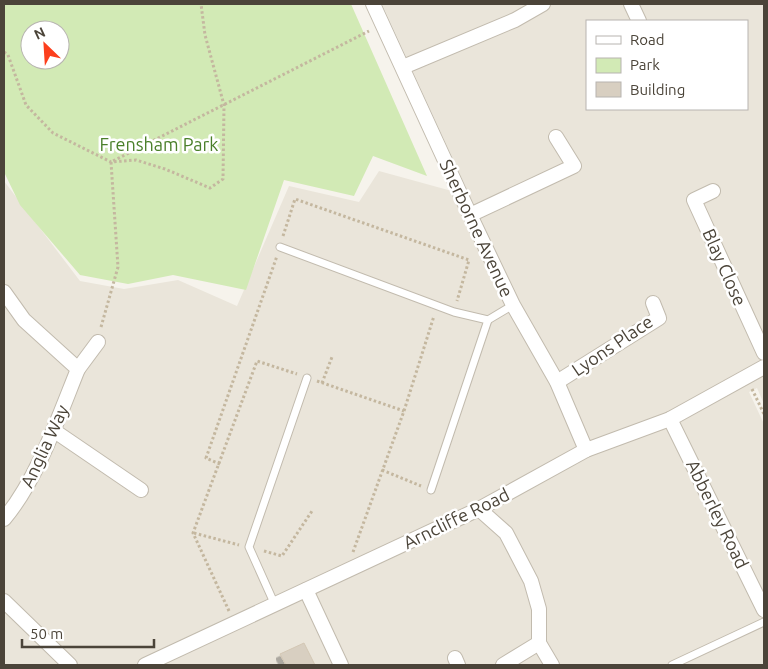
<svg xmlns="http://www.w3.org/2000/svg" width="768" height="669" font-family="Ubuntu,sans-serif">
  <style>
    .residential { fill: #eae5da; fill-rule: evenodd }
    .green { fill: #d2eab5; fill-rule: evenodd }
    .building { fill: #d8cfc1; stroke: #d3c7b4; filter: url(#shadow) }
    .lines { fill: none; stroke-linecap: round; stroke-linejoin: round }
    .lane-casing { stroke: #c2bbae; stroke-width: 9 }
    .street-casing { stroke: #c2bbae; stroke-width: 16 }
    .path { stroke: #c4b79f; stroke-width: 3; stroke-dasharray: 2.5 2.5; stroke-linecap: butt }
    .lane { stroke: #fff; stroke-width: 7 }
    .street { stroke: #fff; stroke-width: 14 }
    .labels { text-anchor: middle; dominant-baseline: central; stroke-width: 5; stroke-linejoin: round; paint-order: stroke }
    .park-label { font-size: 18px; fill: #4a7f2a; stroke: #fff }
    .street-label { font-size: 18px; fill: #4b4439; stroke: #fff }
  </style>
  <defs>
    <filter id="shadow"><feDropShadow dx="-4.5" dy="4.5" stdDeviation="0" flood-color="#0004"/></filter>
  </defs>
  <rect width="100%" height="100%" fill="#f6f3ec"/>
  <path class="residential" d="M382,4H764V404L757,388L749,392L764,424V665H4V181L80,281L124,289L178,280L237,306L289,186L359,202L379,171L470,196ZM587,21H747V109H587Z"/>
  <path class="green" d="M4,4H351L427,176L373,156L354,196L284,180L246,290L173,275L128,284L80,275L20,205L4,172ZM30,30H60V60H30Z"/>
  <path class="building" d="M304,643L315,665H286L280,654Z"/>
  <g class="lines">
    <defs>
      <g id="lane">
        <path d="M280,247L454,312L488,320L513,305"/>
        <path d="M431,490L488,320"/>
        <path d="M275,605L249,547L307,378"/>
        <path d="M672,665L764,622"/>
      </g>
      <g id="street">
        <path d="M373,4L470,215L513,305L557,382L586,450"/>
        <path d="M631,4L639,21"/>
        <path d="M403,67L515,20L543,4"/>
        <path d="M713,191L694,200L764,353"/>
        <path d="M470,215L574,166L556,137"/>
        <path d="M4,292L24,320L78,369C59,416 37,480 4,519"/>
        <path d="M78,369L98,342"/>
        <path d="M557,382L659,318L653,303"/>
        <path d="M670,419L764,610"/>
        <path d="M53,430L141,490"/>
        <path d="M479,509L506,533L531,581L539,609V643L552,665"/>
        <path d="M306,590L341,665"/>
        <path d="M4,601L70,665"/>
        <path d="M455,658L458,665"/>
        <path d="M145,665L479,509L586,450L670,419L764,367"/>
        <path d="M503,665L539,643"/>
      </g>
    </defs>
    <use href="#lane" class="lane-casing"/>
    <use href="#street" class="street-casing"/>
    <g class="path">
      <path d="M4,52L8,55L26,105L53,133L111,162L136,160L165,169L210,188L223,179L224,105L205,35L201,4"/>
      <path d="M283,236L295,199L469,260L457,301"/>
      <path d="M101,327L118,267L111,162L369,31"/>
      <path d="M317,381L404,411"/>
      <path d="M322,383L332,357"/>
      <path d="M752,389L764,414"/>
      <path d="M220,464L206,458L277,256"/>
      <path d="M382,470L421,486"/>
      <path d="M194,533L239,545"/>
      <path d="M264,551L282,556L312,511"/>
      <path d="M353,552L404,411L434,316"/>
      <path d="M229,611L193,533L257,361L297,374"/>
    </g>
    <use href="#lane" class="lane"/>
    <use href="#street" class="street"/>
  </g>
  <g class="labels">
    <g class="park-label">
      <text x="159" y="144">Frensham Park</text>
    </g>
    <g class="street-label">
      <text transform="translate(477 228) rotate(65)">Sherborne Avenue</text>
      <text transform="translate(725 267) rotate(66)">Blay Close</text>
      <text transform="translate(612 345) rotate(-34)">Lyons Place</text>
      <text transform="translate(44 446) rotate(-65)">Anglia Way</text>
      <text transform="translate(718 514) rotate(64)">Abberley Road</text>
      <text transform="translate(456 518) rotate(-26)">Arncliffe Road</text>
    </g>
  </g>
  <rect width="768" height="669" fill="none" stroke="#4b4439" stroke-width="10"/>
  <rect x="586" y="20" width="162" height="90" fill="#ffffff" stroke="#b7b4b0"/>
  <rect x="596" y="36" width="25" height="8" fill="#ffffff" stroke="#b7b4b0"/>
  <text x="630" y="45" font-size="15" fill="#4b4439">Road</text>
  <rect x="596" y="58" width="25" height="15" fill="#d2eab5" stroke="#b7b4b0"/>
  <text x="630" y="70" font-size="15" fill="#4b4439">Park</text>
  <rect x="596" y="82" width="25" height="15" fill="#d8cfc1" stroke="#b7b4b0"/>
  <text x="630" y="95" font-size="15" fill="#4b4439">Building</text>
  <g transform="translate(45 45) rotate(335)"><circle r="24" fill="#ffffff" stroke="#b7b4b0"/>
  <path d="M0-4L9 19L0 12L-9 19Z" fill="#fc3f1d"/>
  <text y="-8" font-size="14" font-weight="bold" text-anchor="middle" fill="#4b4439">N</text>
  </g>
  <path d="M22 639v8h132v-8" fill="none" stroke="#4b4439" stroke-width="2.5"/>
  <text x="30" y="639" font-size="15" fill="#4b4439" stroke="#ffffff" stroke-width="4" paint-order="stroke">50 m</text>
</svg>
